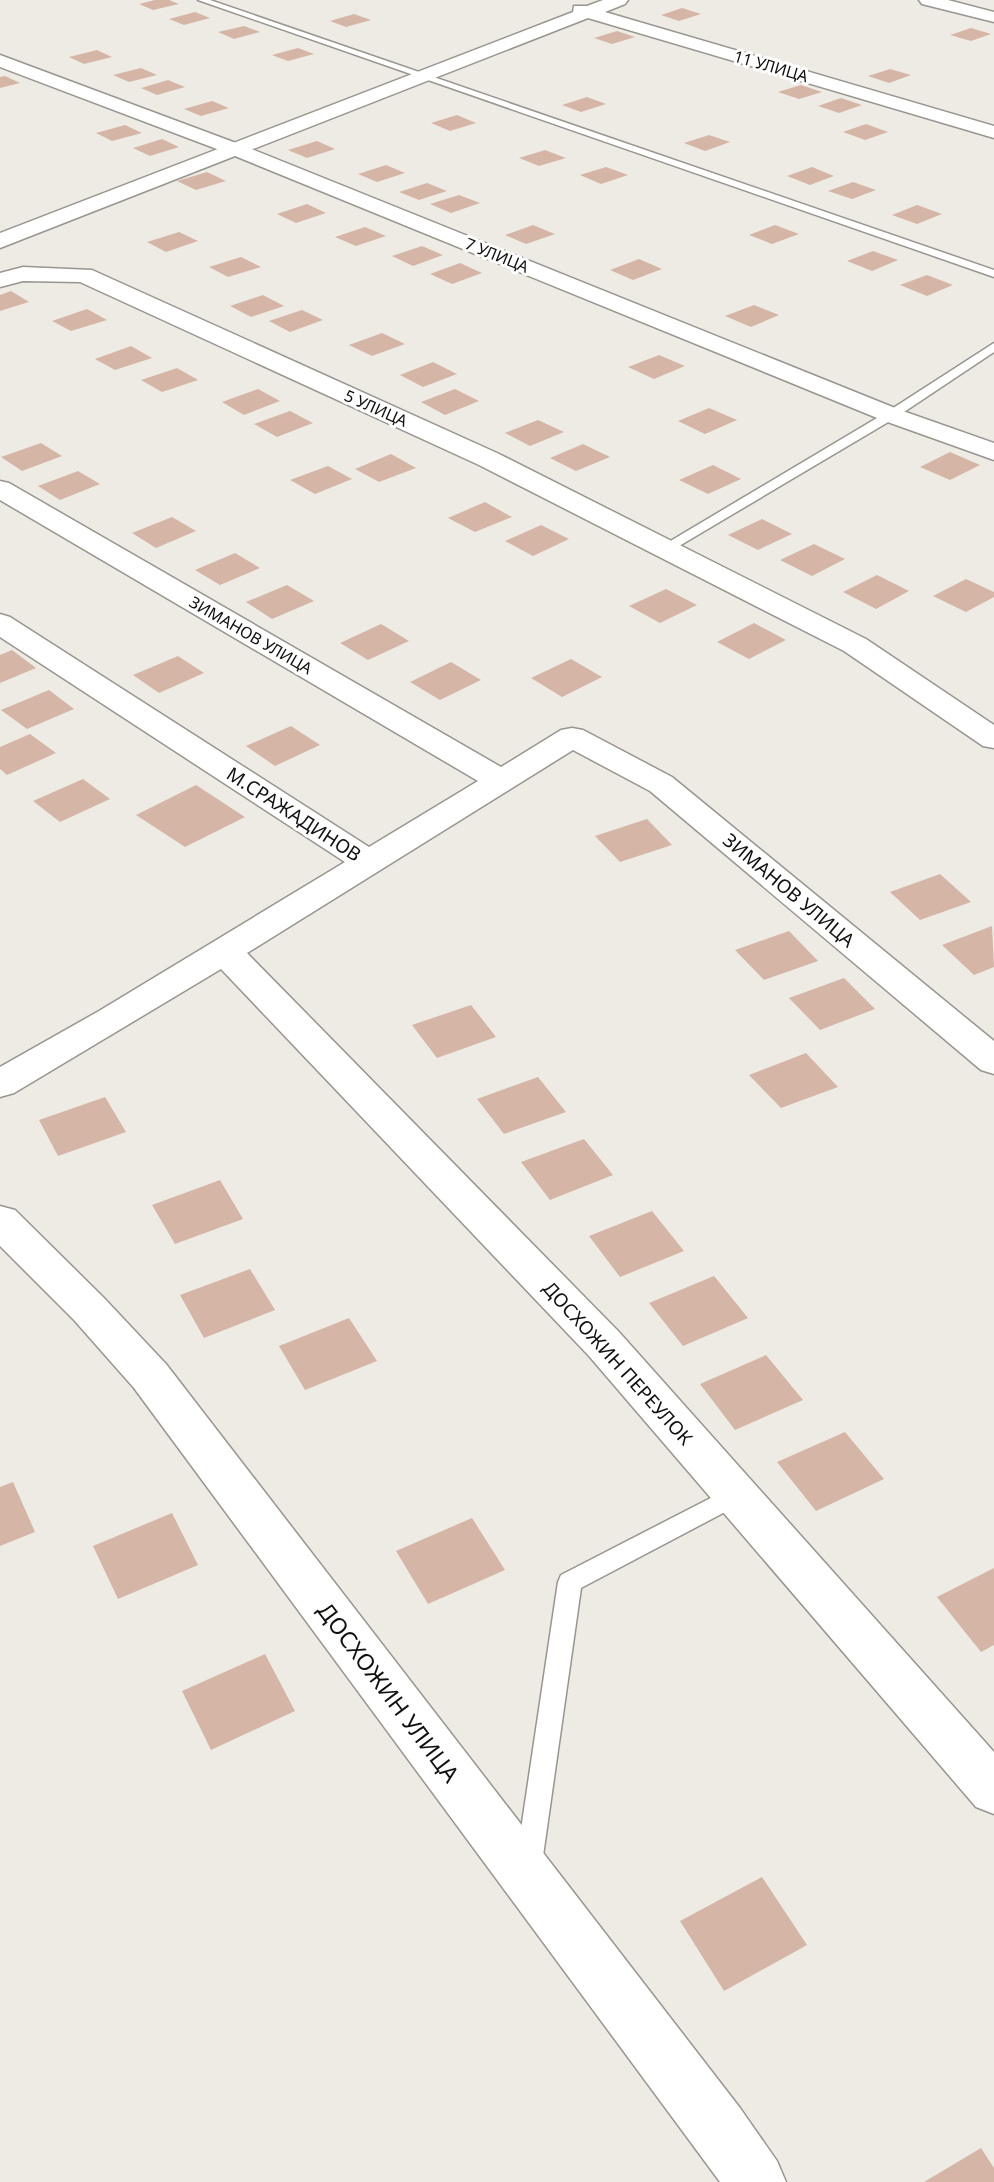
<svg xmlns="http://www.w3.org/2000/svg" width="994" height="2182" font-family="'Noto Sans',sans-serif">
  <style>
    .building { fill: #d5b6a6 }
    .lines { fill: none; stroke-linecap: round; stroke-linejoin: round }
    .service-casing { stroke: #98958f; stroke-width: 3 }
    .minor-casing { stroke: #98958f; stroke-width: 3 }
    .tertiary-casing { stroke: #98958f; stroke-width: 3 }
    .service { fill: #fff; fill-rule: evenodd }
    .minor { fill: #fff; fill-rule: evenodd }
    .tertiary { fill: #fff; fill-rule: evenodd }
    .labels { text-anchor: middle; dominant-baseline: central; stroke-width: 6; stroke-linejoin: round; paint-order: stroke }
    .far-street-label { font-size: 16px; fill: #11100e; stroke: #fff }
    .street-label { font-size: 19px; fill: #11100e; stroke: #fff }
    .near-street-label { font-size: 23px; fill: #11100e; stroke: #fff }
  </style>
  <rect width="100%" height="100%" fill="#eeebe5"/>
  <g class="building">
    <path d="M155,0H169L179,4L153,10L139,4Z"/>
    <path d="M682,8L701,14L679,21L661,15Z"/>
    <path d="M195,12L210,18L184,25L169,19Z"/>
    <path d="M354,14L371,20L346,27L330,21Z"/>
    <path d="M244,26L260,32L234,39L218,32Z"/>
    <path d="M971,28L991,34L971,41L950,35Z"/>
    <path d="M617,31L635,37L612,44L594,38Z"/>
    <path d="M298,48L314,54L288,61L272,55Z"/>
    <path d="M97,50L112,57L84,64L69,57Z"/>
    <path d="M141,68L157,75L129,82L113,75Z"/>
    <path d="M890,69L911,75L889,83L868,76Z"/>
    <path d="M5,76L20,83L0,88V77Z"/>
    <path d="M168,80L185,87L157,95L141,88Z"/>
    <path d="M801,85L822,92L799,99L778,92Z"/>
    <path d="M587,97L606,104L581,112L562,105Z"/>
    <path d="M841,98L862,105L839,113L818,106Z"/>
    <path d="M212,101L229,108L201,116L184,109Z"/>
    <path d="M457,115L476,123L450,131L431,123Z"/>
    <path d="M866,124L888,132L865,140L843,132Z"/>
    <path d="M125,125L142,133L112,141L96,133Z"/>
    <path d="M709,135L730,142L705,151L684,143Z"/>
    <path d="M162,139L179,147L150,156L133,148Z"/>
    <path d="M317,141L335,149L307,158L288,150Z"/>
    <path d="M545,150L566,158L539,166L519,158Z"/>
    <path d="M386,165L405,173L377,182L358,174Z"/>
    <path d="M606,167L628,175L601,184L580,175Z"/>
    <path d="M812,167L834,176L810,185L787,176Z"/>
    <path d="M207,172L226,181L196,190L177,181Z"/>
    <path d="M853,182L876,190L852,199L828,191Z"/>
    <path d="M427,183L447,191L419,200L399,192Z"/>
    <path d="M459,195L480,203L451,213L430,204Z"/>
    <path d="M307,204L326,213L296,223L277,214Z"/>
    <path d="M917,205L942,214L917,224L892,215Z"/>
    <path d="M533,225L555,234L526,244L505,235Z"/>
    <path d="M775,225L799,234L772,244L749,235Z"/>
    <path d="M365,227L386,236L356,246L335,237Z"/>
    <path d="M179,232L198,241L166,252L147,242Z"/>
    <path d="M422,246L443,255L413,266L392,256Z"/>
    <path d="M873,251L898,260L872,271L847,261Z"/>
    <path d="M241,257L261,267L228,277L209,267Z"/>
    <path d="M639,259L662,269L633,280L610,270Z"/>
    <path d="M460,263L482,273L452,284L430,274Z"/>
    <path d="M927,275L953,285L927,296L900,285Z"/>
    <path d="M11,291L29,302L0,311V295Z"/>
    <path d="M263,295L284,306L251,317L230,306Z"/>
    <path d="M754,305L779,315L751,327L725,316Z"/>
    <path d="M87,309L107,320L71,331L52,321Z"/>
    <path d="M302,310L323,320L290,332L269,321Z"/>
    <path d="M382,333L405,344L372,356L349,345Z"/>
    <path d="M131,346L152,358L115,370L95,359Z"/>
    <path d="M659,355L685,366L654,379L628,367Z"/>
    <path d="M433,362L457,374L423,387L400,375Z"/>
    <path d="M177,368L198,380L162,392L141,380Z"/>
    <path d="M258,389L280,401L244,415L222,402Z"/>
    <path d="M455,389L479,401L445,415L421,402Z"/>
    <path d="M709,408L737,420L705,434L678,421Z"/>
    <path d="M290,411L313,423L277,437L254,424Z"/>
    <path d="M538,420L564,432L530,446L505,433Z"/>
    <path d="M41,443L62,456L22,471L1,457Z"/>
    <path d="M583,444L610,457L576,471L550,458Z"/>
    <path d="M950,452L980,465L950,480L920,467Z"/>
    <path d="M391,454L416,468L379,482L355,469Z"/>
    <path d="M713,465L741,479L708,494L679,480Z"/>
    <path d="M328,466L352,479L315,494L290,480Z"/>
    <path d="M78,471L100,484L60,500L38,486Z"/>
    <path d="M485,502L512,517L475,532L448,518Z"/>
    <path d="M172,517L196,531L156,548L132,533Z"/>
    <path d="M762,519L792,534L758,550L728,535Z"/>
    <path d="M541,525L569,539L533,556L505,541Z"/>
    <path d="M814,544L845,559L812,576L780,560Z"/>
    <path d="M235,553L260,568L220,585L195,570Z"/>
    <path d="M877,575L909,591L876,609L843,592Z"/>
    <path d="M966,579L994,592V597L966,612L933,596Z"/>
    <path d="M287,585L314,601L272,619L246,602Z"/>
    <path d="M666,589L697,605L660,623L629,606Z"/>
    <path d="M754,623L786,640L749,659L717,642Z"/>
    <path d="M381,624L409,641L368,660L340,643Z"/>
    <path d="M12,650L36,668L0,683V655Z"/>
    <path d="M178,656L204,673L159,693L133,675Z"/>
    <path d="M571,659L602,677L562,697L531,678Z"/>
    <path d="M451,662L481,680L440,700L410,682Z"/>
    <path d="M49,690L74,709L27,729L1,710Z"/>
    <path d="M291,726L320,745L275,766L246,746Z"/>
    <path d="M30,734L56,753L7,775L0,769V747Z"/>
    <path d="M83,779L110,799L60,822L33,801Z"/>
    <path d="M196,785L245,817L185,847L136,815Z"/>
    <path d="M647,819L672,845L620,862L595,836Z"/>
    <path d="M940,874L971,902L920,920L890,892Z"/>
    <path d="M992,926L994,967L974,975L942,945Z"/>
    <path d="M789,931L818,961L764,980L735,950Z"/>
    <path d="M844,978L875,1009L820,1030L789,998Z"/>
    <path d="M471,1005L496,1037L437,1058L412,1025Z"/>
    <path d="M806,1053L838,1087L781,1108L749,1075Z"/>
    <path d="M538,1077L566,1112L504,1134L477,1099Z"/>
    <path d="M105,1097L126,1132L58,1156L39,1120Z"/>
    <path d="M584,1139L613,1175L550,1200L521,1162Z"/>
    <path d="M220,1180L243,1219L175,1244L152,1205Z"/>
    <path d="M652,1211L684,1251L620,1277L589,1236Z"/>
    <path d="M250,1269L275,1310L204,1338L180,1295Z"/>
    <path d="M714,1276L748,1318L683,1346L649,1303Z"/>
    <path d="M349,1318L377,1361L305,1390L279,1346Z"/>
    <path d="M766,1355L803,1400L735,1430L700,1384Z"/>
    <path d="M845,1432L884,1479L816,1511L777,1462Z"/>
    <path d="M13,1482L35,1532L0,1546V1487Z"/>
    <path d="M172,1513L198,1565L118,1599L93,1546Z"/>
    <path d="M472,1518L505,1570L428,1604L396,1551Z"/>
    <path d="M994,1568V1645L981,1652L937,1597Z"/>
    <path d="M265,1654L295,1711L211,1750L182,1691Z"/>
    <path d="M762,1877L807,1945L724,1991L680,1921Z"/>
    <path d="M981,2148L994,2168V2182H924Z"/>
  </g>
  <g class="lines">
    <defs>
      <g id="service">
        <path d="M198,0H210L994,270V277Z"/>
        <path d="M994,343V352L895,418L669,552L664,553L657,549L887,412Z"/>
        <path d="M736,1485L744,1488L748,1495L744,1502L581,1588L542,1863L538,1872L529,1876L520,1872L516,1863L558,1582L561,1575Z"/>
      </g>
      <g id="minor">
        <path d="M603,0H628L625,4L605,12L994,126V138L588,18L0,248V233L573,12L574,6H587Z"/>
        <path d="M919,0H948L994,12V22L922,4Z"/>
        <path d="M23,267L92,270L497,453L866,639L994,725V748L983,746L844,651L479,465L80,282L23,281L0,287V273Z"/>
        <path d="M0,481L9,483L501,767L561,730L572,728L583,730L672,777L994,1041V1074L981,1070L650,791L573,750L247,953L619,1332L994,1752V1814L976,1807L589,1356L221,969L14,1093L0,1097V1067L99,1011L345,862L0,637V614L10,617L369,847L478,781L0,500Z"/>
        <path d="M0,1206L15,1210L104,1298L166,1364L740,2108L777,2161L786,2182H720L134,1388L74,1320L0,1246Z"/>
      </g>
      <path id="tertiary" d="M0,55L244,146L900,410L994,443V460L882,420L230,154L0,67Z"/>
    </defs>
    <use href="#service" class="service-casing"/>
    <use href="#minor" class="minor-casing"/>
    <use href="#tertiary" class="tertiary-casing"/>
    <use href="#service" class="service"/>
    <use href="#minor" class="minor"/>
    <use href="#tertiary" class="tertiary"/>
  </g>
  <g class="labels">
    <g class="far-street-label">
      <text transform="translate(771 66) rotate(16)">11 УЛИЦА</text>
      <text transform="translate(497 255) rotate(22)">7 УЛИЦА</text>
      <text transform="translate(376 408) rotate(24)">5 УЛИЦА</text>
      <text transform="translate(251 635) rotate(30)">ЗИМАНОВ УЛИЦА</text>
    </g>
    <g class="street-label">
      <text transform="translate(294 814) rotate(33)">М.СРАЖАДИНОВ</text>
      <text transform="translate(789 890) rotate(40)">ЗИМАНОВ УЛИЦА</text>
      <text transform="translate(618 1363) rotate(48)">ДОСХОЖИН ПЕРЕУЛОК</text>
    </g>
    <g class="near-street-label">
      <text transform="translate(389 1692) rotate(53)">ДОСХОЖИН УЛИЦА</text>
    </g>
  </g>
</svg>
